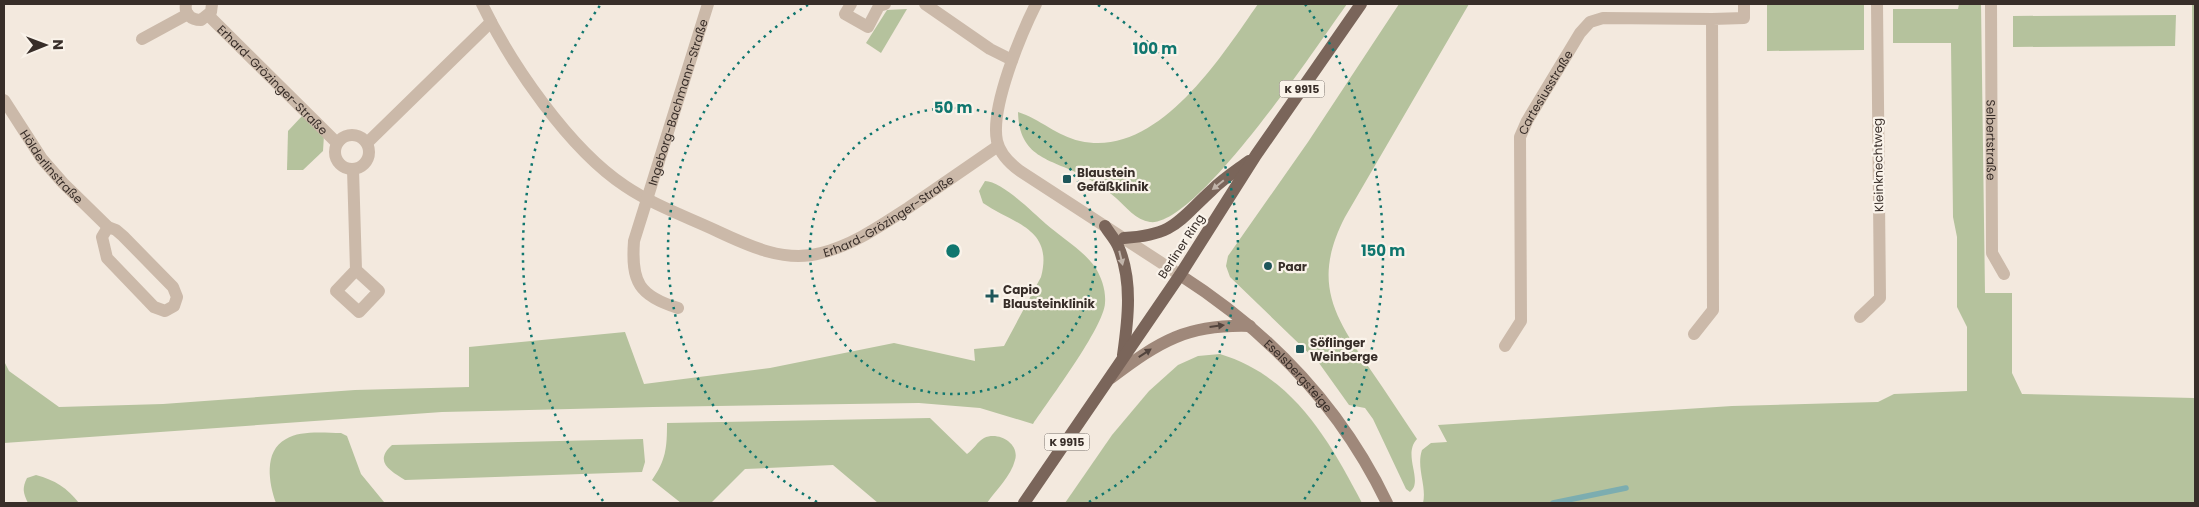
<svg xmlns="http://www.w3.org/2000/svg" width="2199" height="507" font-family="Poppins,sans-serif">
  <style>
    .green { fill: #b5c29d }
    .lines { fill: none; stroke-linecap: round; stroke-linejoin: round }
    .stream { stroke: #7cadb0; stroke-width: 5.5 }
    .street { stroke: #cbb9a9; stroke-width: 12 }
    .secondary { stroke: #9f887a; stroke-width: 12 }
    .primary { stroke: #7a655a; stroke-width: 12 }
    .oneway { fill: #c0b3a9 }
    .oneway2 { fill: #52443d }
    .ring { fill: none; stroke: #0f766e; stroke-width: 2.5; stroke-dasharray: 2.5 5 }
    .poi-dot { fill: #1e565a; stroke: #faf3ea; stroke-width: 2 }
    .labels { text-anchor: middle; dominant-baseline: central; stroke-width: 4.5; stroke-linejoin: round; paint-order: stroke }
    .shield { fill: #faf3ea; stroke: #726963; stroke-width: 1 }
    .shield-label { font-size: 11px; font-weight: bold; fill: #382e29 }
    .street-label { font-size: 12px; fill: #382e29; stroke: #faf3ea }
    .poi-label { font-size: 12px; font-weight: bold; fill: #382e29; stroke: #faf3ea; text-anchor: start }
    .centre { fill: #0f766e; stroke: #faf3ea; stroke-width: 2.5 }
    .ring-label { font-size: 15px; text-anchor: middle; font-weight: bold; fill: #0f766e; stroke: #faf3ea; stroke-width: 4.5; stroke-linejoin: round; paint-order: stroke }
  </style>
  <rect width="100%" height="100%" fill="#f3e9de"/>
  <g class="green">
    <path d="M1258,4H1347C1319,43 1196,228 1150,222C1136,220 1126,207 1116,198C1106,189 1094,182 1082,175C1049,159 1019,157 1018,112C1040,119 1057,136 1080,141C1157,159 1221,57 1258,4Z"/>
    <path d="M1399,4H1469L1345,217C1312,281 1333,315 1370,369C1386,392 1401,415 1417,439C1402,455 1424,481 1410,492L1406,489L1373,419L1365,408L1349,405L1319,363L1230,277L1226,266L1228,256L1308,142Z"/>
    <path d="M1767,4H1864V50L1767,51Z"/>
    <path d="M1959,4H1981L1985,293H2012V373L2022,394L2194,398L2192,4H2195V503H1423C1427,486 1416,468 1422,450L1431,443L1447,442L1438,425L1732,406L1878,402L1894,394L1967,391V327L1957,307V237L1953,217L1951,43H1893V9H1958Z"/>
    <path d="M907,9L881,53L866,43L887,10Z"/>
    <path d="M2176,15L2175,46L2013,47V16Z"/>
    <path d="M303,115L324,135L323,151L303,170H287L288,131Z"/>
    <path d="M985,181C1002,181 1033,213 1046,224C1061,237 1084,251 1095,267C1102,278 1106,291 1105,303C1104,327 1049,400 1033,424L980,408L919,403L653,407L442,412L4,443V361L9,371L59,407L163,404L355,390L469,387V347L625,332L644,384L770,368L894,343L975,361L974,349L1004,346L1041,277C1054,228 1013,224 983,203L979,191Z"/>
    <path d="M1220,354C1293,376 1329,440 1362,503H1065L1112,435L1149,391L1178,365L1198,356Z"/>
    <path d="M930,418L967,454C973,450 978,441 984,438C999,431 1020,444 1015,460C1011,476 996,490 987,503H878L833,465L745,469L711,503H681L652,480C666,460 667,448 667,423Z"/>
    <path d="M341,433L347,436L361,474L384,502L276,503C269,484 263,451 286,439C300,430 325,433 341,433Z"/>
    <path d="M643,439L645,462L642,472L405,480C391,471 373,462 392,445Z"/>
    <path d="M36,475C55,480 67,488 79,503H28C23,493 22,488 27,478Z"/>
  </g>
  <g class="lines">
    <path class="stream" d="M1553,503L1626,488"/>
    <g class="street">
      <path d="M186,4C184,14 191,20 201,20L211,12L212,4"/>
      <path id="s1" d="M482,4C511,64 569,149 625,186C653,205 687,217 717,231C749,246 785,263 821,253C853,245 880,226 908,208C938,187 968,167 998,146"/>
      <path d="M851,4L845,14L868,27L879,6L885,4"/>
      <path d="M925,4L990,49L1012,60"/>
      <path d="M1036,4C1021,34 990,108 997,141C1000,154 1009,163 1020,171L1180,275"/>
      <path id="s2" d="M1991,4L1992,253L2004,274"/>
      <path id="s3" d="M209,16L337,143"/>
      <path d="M142,39L188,14"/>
      <path id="s4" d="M4,100L42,159L63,183L108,227"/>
      <circle cx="352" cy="152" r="17"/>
      <path d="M367,143L491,22"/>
      <path d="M353,169L356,270L336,291L359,312L379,291L356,270"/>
      <path d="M108,227L116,230L123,236L173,287L177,297L174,306L165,311L154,307L107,258L102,237Z"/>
      <path id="s5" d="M678,308C639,296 631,282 634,241L708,4"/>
      <path d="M1860,317L1880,298L1877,4"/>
      <path d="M1694,334L1713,310L1712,19L1744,18V4"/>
      <path id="s6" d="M1505,346L1521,321L1520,137L1527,121L1580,33L1590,22L1603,18L1712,19"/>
    </g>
    <g class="secondary">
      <path id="s7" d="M1180,275C1269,332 1341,407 1387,503"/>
      <path d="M1111,378C1160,341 1187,324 1250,326"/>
    </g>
    <g class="primary">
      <path d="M1105,226C1109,233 1115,239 1118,246C1133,280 1128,320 1123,355"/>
      <path d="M1124,238C1175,235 1178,221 1212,190C1223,179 1237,170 1249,161"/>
      <path d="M1024,503L1180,275L1256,155L1361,4"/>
    </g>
  </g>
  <defs><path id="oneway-solid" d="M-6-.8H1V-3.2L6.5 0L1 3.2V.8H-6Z" transform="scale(1.25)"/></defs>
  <g class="oneway">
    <use href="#oneway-solid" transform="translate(1218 185) rotate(141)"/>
    <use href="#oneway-solid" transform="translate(1121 258) rotate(76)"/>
  </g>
  <g class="oneway2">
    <use href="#oneway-solid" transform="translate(1217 326) rotate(-7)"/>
    <use href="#oneway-solid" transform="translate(1145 353) rotate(-33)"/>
  </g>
  <g class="ring">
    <circle cx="953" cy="251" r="143"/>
    <path d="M817 502A286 286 0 0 1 808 5M1098 5A286 286 0 0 1 1089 502"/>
    <path d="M603 501A430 430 0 0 1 601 4M1305 4A430 430 0 0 1 1303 501"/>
  </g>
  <g class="poi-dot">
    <rect x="1062" y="174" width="10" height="10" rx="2.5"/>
    <circle cx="1268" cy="266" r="5"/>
    <path d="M989.5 288.5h5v5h5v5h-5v5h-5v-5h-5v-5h5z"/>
    <rect x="1295" y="344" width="10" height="10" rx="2.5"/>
  </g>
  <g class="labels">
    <g class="shield">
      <rect x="1279.5" y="80.5" width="45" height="17" rx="4"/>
      <rect x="1044.5" y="433.5" width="45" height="17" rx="4"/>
    </g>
    <g class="shield-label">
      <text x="1302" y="89">K 9915</text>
      <text x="1067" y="442">K 9915</text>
    </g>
    <g class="street-label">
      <text stroke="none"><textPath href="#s3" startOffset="90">Erhard-Grözinger-Straße</textPath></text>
      <text stroke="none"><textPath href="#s6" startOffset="265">Cartesiusstraße</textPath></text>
      <text stroke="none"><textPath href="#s5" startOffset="236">Ingeborg-Bachmann-Straße</textPath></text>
      <text stroke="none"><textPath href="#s2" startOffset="136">Selbertstraße</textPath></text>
      <text stroke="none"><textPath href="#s4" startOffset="82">Hölderlinstraße</textPath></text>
      <text transform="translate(1878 165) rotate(-91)">Kleinknechtweg</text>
      <text stroke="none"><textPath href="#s1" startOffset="522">Erhard-Grözinger-Straße</textPath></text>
      <text transform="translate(1181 246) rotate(-57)">Berliner Ring</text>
      <text stroke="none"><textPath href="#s7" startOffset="156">Eselsbergsteige</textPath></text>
    </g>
    <g class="poi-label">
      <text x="1077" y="172">Blaustein<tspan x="1077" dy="14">Gefäßklinik</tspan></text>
      <text x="1278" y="266">Paar</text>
      <text x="1003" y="289">Capio<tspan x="1003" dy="14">Blausteinklinik</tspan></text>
      <text x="1310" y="342">Söflinger<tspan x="1310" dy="14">Weinberge</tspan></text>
    </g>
  </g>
  <circle cx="953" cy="251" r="8" class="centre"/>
  <g class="ring-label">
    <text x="1155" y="54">100 m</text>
    <text x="953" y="113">50 m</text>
    <text x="1383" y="256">150 m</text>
  </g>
  <rect width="2199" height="507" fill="none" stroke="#382e29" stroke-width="10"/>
  <g transform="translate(45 45) rotate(89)" stroke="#faf3ea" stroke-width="4" paint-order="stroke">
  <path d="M0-4L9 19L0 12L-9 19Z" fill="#382e29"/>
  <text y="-8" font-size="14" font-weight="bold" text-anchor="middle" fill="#382e29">N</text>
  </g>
</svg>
